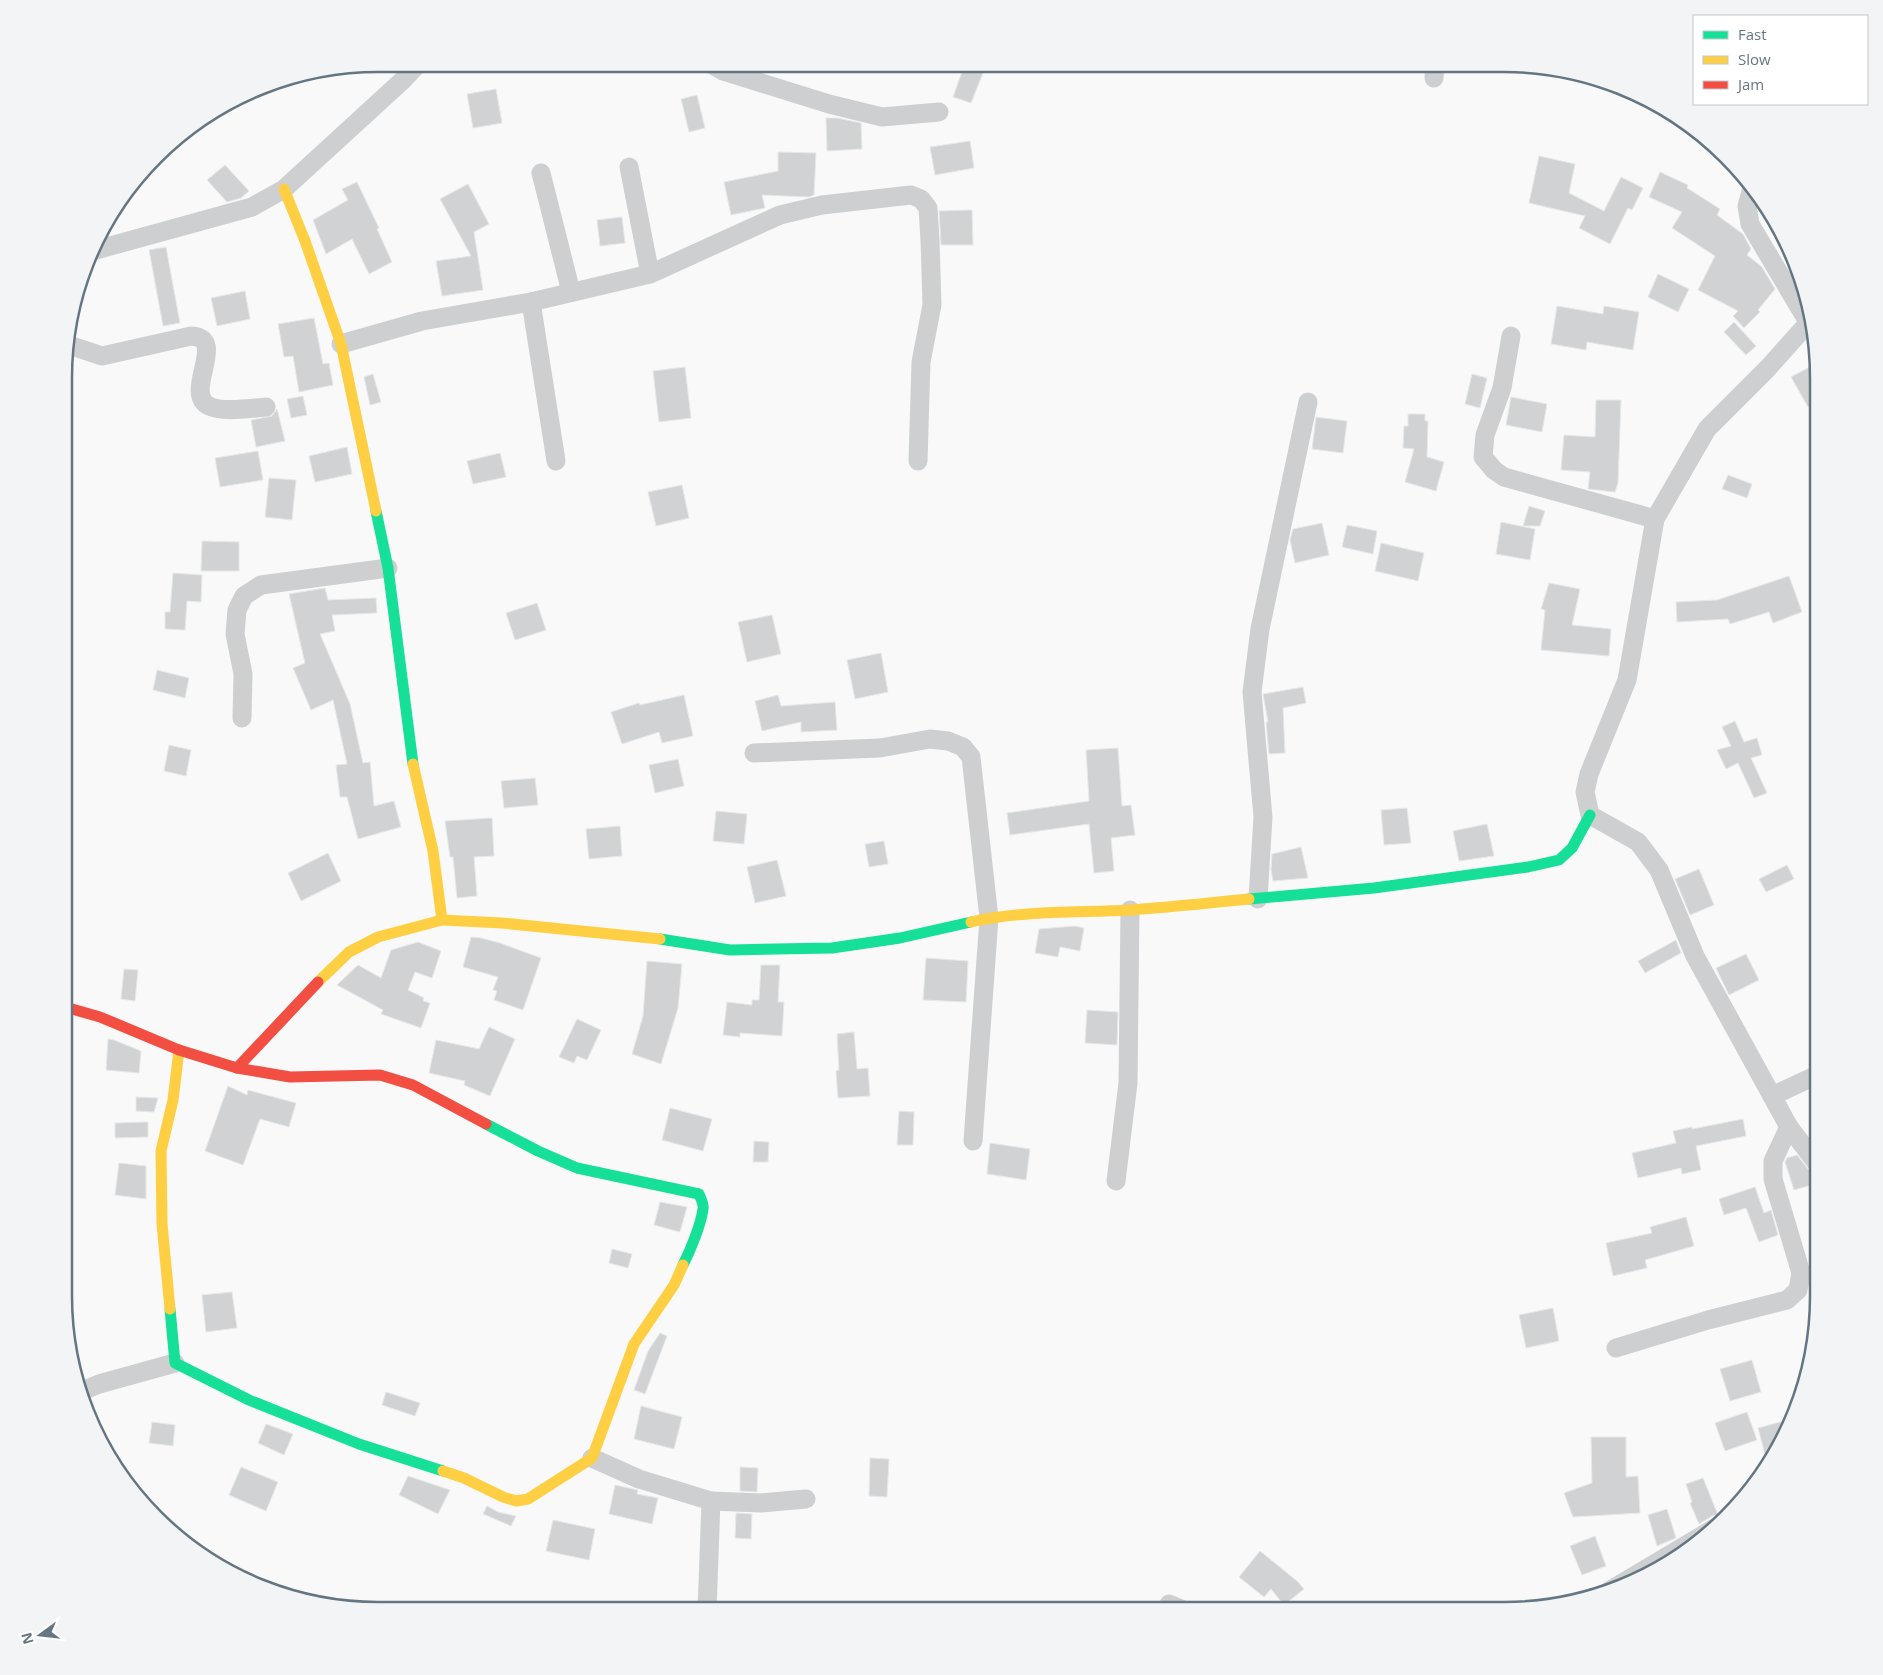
<svg xmlns="http://www.w3.org/2000/svg" width="1883" height="1675" font-family="'Open Sans',sans-serif">
  <style>
    .building { fill: #d0d2d3; stroke: #e8e8e8 }
    .lines { fill: none; stroke-linecap: round; stroke-linejoin: round }
    .street { stroke: #cecfd0; stroke-width: 19 }
    .fast { stroke: #16e098; stroke-width: 11 }
    .slow { stroke: #ffcf43; stroke-width: 11 }
    .jam { stroke: #f24e42; stroke-width: 11 }
    .rim { fill: none; stroke: #657683; stroke-width: 2.5 }
  </style>
  <rect width="100%" height="100%" fill="#f9f9f9"/>
  <g class="building">
    <path d="M964,66L983,73L971,103L953,97Z"/>
    <path d="M496,89L502,123L473,128L467,94Z"/>
    <path d="M697,95L705,128L689,132L681,99Z"/>
    <path d="M826,118H837L861,123L862,149L827,151Z"/>
    <path d="M970,141L974,168L935,175L930,147Z"/>
    <path d="M778,152L816,153L814,195L809,197L762,195L765,208L731,215L724,182L778,171Z"/>
    <path d="M1539,156L1575,164L1569,193L1604,211L1621,177L1643,188L1632,210L1628,208L1610,244L1579,228L1585,216L1529,203Z"/>
    <path d="M225,165L249,191L241,198L227,202L207,180Z"/>
    <path d="M1660,172L1688,185L1687,188L1720,209L1717,215L1743,234L1751,249L1747,255L1762,267L1775,289L1758,310L1760,312L1744,328L1733,316L1738,311L1698,290L1715,256L1672,228L1682,212L1649,197Z"/>
    <path d="M357,182L379,228L377,229L392,262L369,274L352,239L326,254L313,220L348,200L342,189Z"/>
    <path d="M468,184L489,224L474,232L483,290L442,296L436,261L471,256L440,199Z"/>
    <path d="M972,210L973,245H941L939,211Z"/>
    <path d="M622,217L625,243L600,246L597,220Z"/>
    <path d="M166,247L180,323L163,326L149,250Z"/>
    <path d="M1658,274L1689,289L1678,312L1648,297Z"/>
    <path d="M245,291L250,319L217,326L211,298Z"/>
    <path d="M1557,306L1603,314L1604,306L1639,312L1633,350L1587,342L1586,350L1551,344Z"/>
    <path d="M314,318L323,364L329,363L333,385L299,392L293,356L284,357L278,324Z"/>
    <path d="M1734,322L1756,346L1746,355L1724,332Z"/>
    <path d="M1819,362V398L1808,407L1791,377Z"/>
    <path d="M685,367L691,418L659,422L653,371Z"/>
    <path d="M373,374L381,402L370,405L364,377Z"/>
    <path d="M1472,374L1487,378L1480,408L1465,404Z"/>
    <path d="M303,396L307,415L291,418L287,399Z"/>
    <path d="M1511,397L1547,404L1542,432L1506,425Z"/>
    <path d="M1596,400H1621L1618,483L1615,492L1588,489L1590,472L1561,470L1564,435L1595,437Z"/>
    <path d="M277,409L285,441L256,447L251,420L272,416Z"/>
    <path d="M1408,414H1425V421H1428L1427,457L1444,462L1436,491L1405,482L1414,449L1403,448L1404,426H1408Z"/>
    <path d="M1316,417L1347,421L1343,453L1312,449Z"/>
    <path d="M347,447L352,474L315,482L309,456Z"/>
    <path d="M258,451L263,480L220,487L215,458Z"/>
    <path d="M500,453L506,477L473,484L467,461Z"/>
    <path d="M1728,475L1752,484L1747,498L1722,489Z"/>
    <path d="M269,478L296,480L292,520L265,517Z"/>
    <path d="M682,485L689,518L656,526L648,492Z"/>
    <path d="M1529,506L1545,511L1540,526H1523Z"/>
    <path d="M1501,522L1535,529L1530,560L1496,554Z"/>
    <path d="M1322,523L1329,555L1295,563L1290,540L1293,529Z"/>
    <path d="M1347,525L1377,531L1373,554L1342,547Z"/>
    <path d="M202,541L239,542V571H201Z"/>
    <path d="M1381,543L1424,553L1418,581L1375,571Z"/>
    <path d="M173,573L202,575L201,602L187,601L185,630L165,629V612H170Z"/>
    <path d="M1789,576L1802,612L1773,623L1769,612L1730,624L1728,619L1677,622L1676,602L1717,600Z"/>
    <path d="M1549,583L1580,589L1572,625L1611,629L1609,656L1541,650L1545,610L1541,609Z"/>
    <path d="M325,588L328,600L376,598L377,613L332,615L335,631L320,634L350,704L363,763L370,762L374,806L394,801L401,827L358,839L347,797H340L336,765L347,764L333,700L311,710L293,668L305,663L289,594Z"/>
    <path d="M537,603L546,630L515,640L506,613Z"/>
    <path d="M772,615L781,654L747,662L738,622Z"/>
    <path d="M881,653L888,692L855,699L847,660Z"/>
    <path d="M157,670L189,678L185,698L153,690Z"/>
    <path d="M1303,687L1306,703L1283,708L1285,753L1269,754L1266,722H1268L1263,694Z"/>
    <path d="M684,695L693,736L662,743L659,732L622,744L611,712L639,703L640,705Z"/>
    <path d="M778,695L781,706L835,702L837,730L801,732V722L762,731L755,701Z"/>
    <path d="M1735,721L1744,742L1757,738L1762,755L1751,758L1767,793L1754,798L1738,763L1726,769L1717,750L1731,746L1722,727Z"/>
    <path d="M169,745L191,750L186,776L164,771Z"/>
    <path d="M1118,748L1122,806L1131,805L1135,835L1111,838L1114,871L1094,873L1089,824L1010,835L1007,813L1089,801L1086,750Z"/>
    <path d="M678,759L684,786L655,793L649,765Z"/>
    <path d="M535,778L538,805L504,808L501,781Z"/>
    <path d="M1407,808L1411,843L1384,845L1381,810Z"/>
    <path d="M716,811L747,814L744,844L713,841Z"/>
    <path d="M492,818L494,856L474,857L477,896L457,898L453,857H450L445,821Z"/>
    <path d="M1487,824L1494,856L1459,861L1453,831Z"/>
    <path d="M620,826L622,856L589,859L586,829Z"/>
    <path d="M884,841L888,864L869,867L865,844Z"/>
    <path d="M1301,847L1308,878L1273,881L1271,870L1272,854Z"/>
    <path d="M328,853L341,881L301,901L288,873Z"/>
    <path d="M777,860L786,896L755,903L747,867Z"/>
    <path d="M1787,865L1794,879L1766,892L1759,879Z"/>
    <path d="M1699,869L1714,905L1690,915L1675,879Z"/>
    <path d="M1075,926L1084,928L1080,951L1060,947L1058,957L1035,953L1039,929Z"/>
    <path d="M471,937L481,938L500,943L541,958L523,1010L494,1000L497,991L493,990L498,977L463,967Z"/>
    <path d="M1676,940L1681,953L1645,973L1638,961Z"/>
    <path d="M418,942L441,951L432,978L415,972L408,990L424,998L423,1001L430,1003L421,1028L381,1014L383,1010L337,985L358,965L381,978L391,950Z"/>
    <path d="M1746,954L1759,980L1729,995L1716,968Z"/>
    <path d="M926,958L968,961L966,1002L923,1000Z"/>
    <path d="M647,961L682,964L678,1008L661,1064L632,1054L643,1016Z"/>
    <path d="M761,965H780L778,1002H784L782,1036L740,1033V1037L723,1035L727,1002L752,1005V1000H759Z"/>
    <path d="M124,969L138,970L135,1001L121,999Z"/>
    <path d="M1087,1010L1118,1012L1117,1045L1085,1043Z"/>
    <path d="M577,1019L601,1030L587,1060L577,1056L574,1063L559,1057Z"/>
    <path d="M489,1027L515,1039L490,1096L464,1085L465,1081L429,1073L436,1040L479,1049Z"/>
    <path d="M854,1032L857,1069L868,1068L870,1096L838,1098L836,1071L839,1070L837,1034Z"/>
    <path d="M108,1039L114,1040L141,1051L139,1073L106,1070Z"/>
    <path d="M228,1086L247,1095L248,1090L296,1103L289,1127L260,1119L243,1165L205,1151Z"/>
    <path d="M136,1097L158,1098L154,1112L136,1111Z"/>
    <path d="M670,1108L712,1119L703,1151L662,1140Z"/>
    <path d="M899,1111L914,1112L913,1145H897Z"/>
    <path d="M1743,1119L1746,1136L1696,1146L1701,1170L1682,1174L1681,1168L1638,1178L1632,1153L1676,1143L1673,1131L1692,1127V1129Z"/>
    <path d="M148,1122V1137L115,1138V1123Z"/>
    <path d="M754,1141L769,1142L768,1162H753Z"/>
    <path d="M990,1143L1030,1149L1026,1180L987,1174Z"/>
    <path d="M1797,1155L1812,1174L1815,1184L1794,1190L1785,1162L1787,1158Z"/>
    <path d="M119,1163L146,1166V1199L115,1195Z"/>
    <path d="M1755,1187L1764,1213L1771,1210L1778,1235L1759,1242L1746,1208L1724,1215L1719,1199Z"/>
    <path d="M660,1202L687,1207L680,1232L654,1225Z"/>
    <path d="M1686,1217L1694,1246L1645,1260L1647,1268L1613,1276L1606,1243L1652,1233L1650,1227Z"/>
    <path d="M612,1249L632,1254L628,1268L609,1263Z"/>
    <path d="M232,1292L237,1328L206,1332L202,1295Z"/>
    <path d="M1553,1308L1559,1341L1526,1348L1519,1315Z"/>
    <path d="M660,1333L667,1336L645,1394L634,1390L648,1351Z"/>
    <path d="M1752,1360L1761,1392L1730,1401L1720,1369Z"/>
    <path d="M386,1392L420,1403L415,1416L382,1405Z"/>
    <path d="M641,1406L682,1417L674,1449L634,1439Z"/>
    <path d="M1747,1412L1757,1440L1725,1451L1715,1423Z"/>
    <path d="M1784,1421L1787,1435L1767,1462L1758,1428Z"/>
    <path d="M152,1422L175,1425L173,1446L149,1443Z"/>
    <path d="M266,1424L293,1434L284,1455L258,1443Z"/>
    <path d="M1591,1437H1626V1477L1638,1476L1640,1513L1573,1517L1564,1493L1592,1483Z"/>
    <path d="M870,1458L889,1459L887,1497L869,1496Z"/>
    <path d="M241,1467L278,1482L266,1511L229,1495Z"/>
    <path d="M740,1467L758,1468L757,1492L740,1491Z"/>
    <path d="M408,1476L450,1490L438,1514L399,1495Z"/>
    <path d="M1703,1478L1718,1515L1712,1516L1699,1524L1690,1503L1692,1502L1686,1484Z"/>
    <path d="M615,1485L638,1490L637,1494L658,1498L652,1524L609,1514Z"/>
    <path d="M487,1506L498,1512L516,1516L511,1526L483,1514Z"/>
    <path d="M1667,1509L1676,1538L1657,1546L1648,1515Z"/>
    <path d="M736,1513L752,1514L751,1539L735,1538Z"/>
    <path d="M553,1520L595,1529L589,1560L546,1551Z"/>
    <path d="M1595,1536L1606,1566L1582,1575L1570,1546Z"/>
    <path d="M1260,1551L1297,1581L1304,1589L1284,1605L1271,1589L1264,1597L1239,1577Z"/>
  </g>
  <g class="lines">
    <g class="street">
      <path d="M711,64L723,71L829,104L882,117L939,112"/>
      <path d="M1434,78L1435,64"/>
      <path d="M629,167L650,274"/>
      <path d="M541,173L571,292"/>
      <path d="M1752,188L1747,206L1750,224L1811,327"/>
      <path d="M96,250L252,207L284,189L403,80L418,64"/>
      <path d="M531,302L556,461"/>
      <path d="M1511,336L1502,388L1485,435L1483,457L1494,470L1504,477L1655,519L1627,680L1589,774L1585,792L1590,815L1638,842L1659,870L1695,956L1789,1127L1819,1166"/>
      <path d="M66,344L102,356L191,336C229,338 182,393 209,406C222,413 251,408 266,407"/>
      <path d="M341,344L422,321L531,302L650,274L780,215L822,205L911,195L921,199L928,208L930,240L932,305L921,362L918,461"/>
      <path d="M1655,519L1707,429L1768,368L1810,321"/>
      <path d="M242,718L243,674L235,634L237,610L244,596L261,585L388,568"/>
      <path d="M754,753L880,748L930,739L948,741L963,747L971,757L989,918L973,1141"/>
      <path d="M1258,899L1263,817L1252,692L1260,629L1308,402"/>
      <path d="M1772,1096L1819,1074"/>
      <path d="M1116,1181L1128,1083L1130,910"/>
      <path d="M1616,1348L1708,1320L1787,1300L1798,1290L1801,1273L1773,1179V1161L1789,1127"/>
      <path d="M82,1391L99,1384L175,1363"/>
      <path d="M592,1458L639,1479L711,1501L707,1611"/>
      <path d="M711,1501L761,1503L806,1499"/>
      <path d="M1609,1591L1718,1526"/>
      <path d="M1169,1604L1186,1611"/>
    </g>
    <g class="fast">
      <path d="M376,511L388,568L413,764"/>
      <path d="M1249,899L1374,888L1528,867L1559,860L1572,848L1590,815"/>
      <path d="M660,939L730,950L832,948L900,938L971,922"/>
      <path d="M486,1124L538,1151L577,1168L699,1194C701,1199 704,1204 703,1209C701,1225 690,1251 683,1265"/>
      <path d="M170,1309L175,1363L249,1400L359,1444L443,1471"/>
    </g>
    <g class="slow">
      <path d="M284,189L305,241L341,344L376,511"/>
      <path d="M442,920L502,923L660,939"/>
      <path d="M971,922C1025,910 1077,913 1131,910C1170,907 1210,903 1249,899"/>
      <path d="M318,982L349,952L378,937L442,920L433,851L413,764"/>
      <path d="M170,1309L162,1224L161,1151L173,1100L179,1050"/>
      <path d="M443,1471L464,1478L503,1497L516,1501L528,1499L592,1458L634,1344L674,1285L683,1265"/>
    </g>
    <g class="jam">
      <path d="M65,1007L100,1017L179,1050L237,1068L318,982"/>
      <path d="M237,1068L290,1077L380,1075L413,1085L486,1124"/>
    </g>
  </g>
  <path d="M0 0H1883V1675H0ZM378 72H1504A306 306 0 0 1 1810 378V1296A306 306 0 0 1 1504 1602H378A306 306 0 0 1 72 1296V378A306 306 0 0 1 378 72Z" fill="#f3f4f5" fill-rule="evenodd"/>
  <path class="rim" d="M378 72H1504A306 306 0 0 1 1810 378V1296A306 306 0 0 1 1504 1602H378A306 306 0 0 1 72 1296V378A306 306 0 0 1 378 72Z"/>
  <rect x="1693" y="15" width="175" height="90" fill="#ffffff" stroke="#c1c8cd"/>
  <rect x="1703" y="31" width="25" height="8" fill="#16e098" stroke="#c1c8cd"/>
  <text x="1738" y="40" font-size="15" fill="#657683">Fast</text>
  <rect x="1703" y="56" width="25" height="8" fill="#ffcf43" stroke="#c1c8cd"/>
  <text x="1738" y="65" font-size="15" fill="#657683">Slow</text>
  <rect x="1703" y="81" width="25" height="8" fill="#f24e42" stroke="#c1c8cd"/>
  <text x="1738" y="90" font-size="15" fill="#657683">Jam</text>
  <g transform="translate(40 1635) rotate(255)" stroke="#ffffff" stroke-width="4" paint-order="stroke">
  <path d="M0-4L9 19L0 12L-9 19Z" fill="#657683"/>
  <text y="-8" font-size="14" font-weight="bold" text-anchor="middle" fill="#657683">N</text>
  </g>
</svg>
